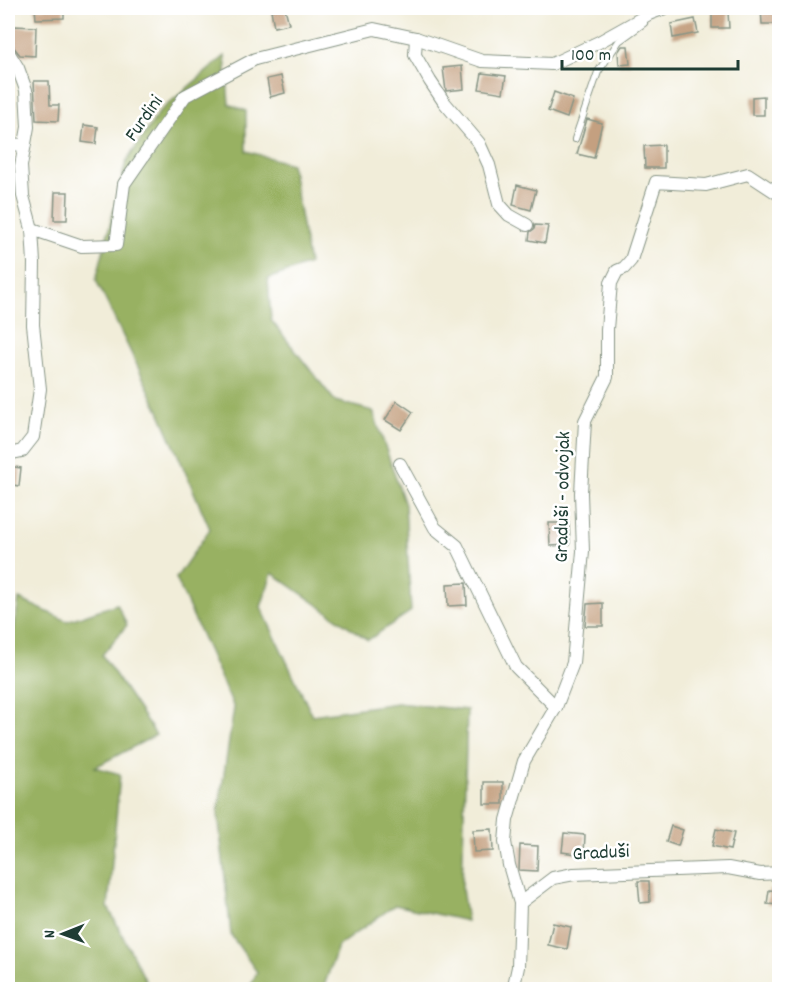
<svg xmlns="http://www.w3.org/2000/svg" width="787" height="997" font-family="Dekko,sans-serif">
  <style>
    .forest { fill: #98b162; stroke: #5c774b; stroke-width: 1.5 }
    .building { fill: #c4a080 }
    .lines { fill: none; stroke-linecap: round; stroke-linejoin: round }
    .service-casing { stroke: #889586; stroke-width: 8 }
    .minor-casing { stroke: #889586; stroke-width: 14 }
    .service { stroke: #fff; stroke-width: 6 }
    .minor { stroke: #fff; stroke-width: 12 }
    .labels { text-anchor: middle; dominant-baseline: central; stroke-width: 5; stroke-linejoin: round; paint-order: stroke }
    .street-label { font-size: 20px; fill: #1f3d34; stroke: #fff }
  </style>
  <rect width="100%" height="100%" fill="#fff"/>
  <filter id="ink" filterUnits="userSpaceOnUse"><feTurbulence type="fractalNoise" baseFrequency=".0167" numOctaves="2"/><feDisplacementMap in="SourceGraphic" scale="12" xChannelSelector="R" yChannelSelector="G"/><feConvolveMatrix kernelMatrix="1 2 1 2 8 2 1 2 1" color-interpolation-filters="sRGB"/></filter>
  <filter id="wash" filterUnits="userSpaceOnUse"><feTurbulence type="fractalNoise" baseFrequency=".008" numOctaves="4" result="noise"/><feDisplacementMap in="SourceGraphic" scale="24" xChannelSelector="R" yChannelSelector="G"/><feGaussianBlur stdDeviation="1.35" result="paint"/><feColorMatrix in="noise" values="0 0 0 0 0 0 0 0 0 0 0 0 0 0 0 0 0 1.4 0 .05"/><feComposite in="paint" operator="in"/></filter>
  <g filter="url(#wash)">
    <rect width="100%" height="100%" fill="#f1edd9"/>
    <g class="forest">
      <path d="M225,56L229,104L246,111V151L291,164L309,264L268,279L271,320L335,401L373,411L405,505L411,611L368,640L272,573L261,607L312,715L397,703L467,710L462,889L467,921L395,905L338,946L323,989H249L257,972L231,935L218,813L234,708L176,578L210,529L159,411L96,280L126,162L160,111Z"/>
      <path d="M19,599L67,621L117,604L127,625L102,655L156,735L95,767L120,774L108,907L150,989H8V641L14,630Z"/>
    </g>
    <g id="blocks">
      <g class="building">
        <path d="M35,8H64V18L36,19Z"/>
        <path d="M285,8L289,24L274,27L271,10Z"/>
        <path d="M761,8H776V24H762Z"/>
        <path d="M712,12H728L729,28H712Z"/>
        <path d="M695,19L698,33L673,38L671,24Z"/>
        <path d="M13,26L36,27L35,56L20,55L12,45Z"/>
        <path d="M622,46H628L630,64L619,65L618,52Z"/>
        <path d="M462,66L464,89L446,91L443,68Z"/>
        <path d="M482,73L506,76L503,93L479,89Z"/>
        <path d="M281,76L285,93L270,97L267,79Z"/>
        <path d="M34,81H49L50,105H59L58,121L36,120Z"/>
        <path d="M554,92L573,99L567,118L548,111Z"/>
        <path d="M764,96V115H752V97Z"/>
        <path d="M587,119L602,123L594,158L577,154Z"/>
        <path d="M84,125L98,127L96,144L82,142Z"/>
        <path d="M664,145V168H645L644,146Z"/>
        <path d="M517,185L536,190L531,210L513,205Z"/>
        <path d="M55,192H68L67,220H54Z"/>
        <path d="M535,225L548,226L545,243L529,240L530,232L534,229Z"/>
        <path d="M397,401L413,412L401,430L385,420Z"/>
        <path d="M8,466L21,468L19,486L8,484Z"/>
        <path d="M549,523H569L570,545L550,546Z"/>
        <path d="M466,583L467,605L448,606L447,584Z"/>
        <path d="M603,603V626H585L587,604Z"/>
        <rect x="484" y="782" width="19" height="22"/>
        <path d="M671,826L683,830L678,846L666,842Z"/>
        <path d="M492,829L493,851L474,852L473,830Z"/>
        <path d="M716,829L734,833L730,850L712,846Z"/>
        <path d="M564,833L585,835L584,855L562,852Z"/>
        <path d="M520,845L538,846L537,871L519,870Z"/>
        <path d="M638,881H649L650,902L640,903Z"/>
        <path d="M769,890L780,891V905L767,904Z"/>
        <path d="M553,923L571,927L567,949L548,945Z"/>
      </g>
    </g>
  </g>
  <g filter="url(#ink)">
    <use href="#blocks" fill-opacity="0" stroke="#889586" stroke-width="1.5"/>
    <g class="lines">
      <defs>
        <path id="service" d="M575,139L598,72L619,41L644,23"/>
        <g id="minor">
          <path d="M416,38L415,55L430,81L444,102L479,143L489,165L499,204L509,215L527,225"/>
          <path d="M8,52L18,68L26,90L28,127L21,166L23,196L32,229L34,263L33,325L40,389L33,437L22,451L8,454"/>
          <path d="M8,144L24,145"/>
          <path d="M32,229L82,246L116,245L124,184L185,96L255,59L374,29L416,38L482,61L552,64L599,42L649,14L665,8"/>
          <path d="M400,464L435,528L457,546L516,667L556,707"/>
          <path d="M520,903L509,865L505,842L507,820L524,761L556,707L573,663L583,551L581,493L585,421L607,377V329L611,283L617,271L624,268L631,260L656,182L706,185L748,174L780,195"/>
          <path d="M513,990L518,967L520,903L553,878L574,874L728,868L760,874L780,873"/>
        </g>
      </defs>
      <use href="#service" class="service-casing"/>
      <use href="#minor" class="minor-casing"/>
      <use href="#service" class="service"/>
      <use href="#minor" class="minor"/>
    </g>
  </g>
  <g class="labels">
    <g class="street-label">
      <text transform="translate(145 119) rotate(-55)">Furdini</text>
      <text transform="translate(564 497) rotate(-89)">Graduši - odvojak</text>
      <text transform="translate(601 854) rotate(-3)">Graduši</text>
    </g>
  </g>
  <rect width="787" height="997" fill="none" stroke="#fff" stroke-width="30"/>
  <g transform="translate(63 934) rotate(269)" stroke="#ffffff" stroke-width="4.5" paint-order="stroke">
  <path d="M0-4.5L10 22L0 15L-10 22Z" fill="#1f3d34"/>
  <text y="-9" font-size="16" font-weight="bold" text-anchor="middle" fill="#1f3d34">N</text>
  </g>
  <path d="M562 60v9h176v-9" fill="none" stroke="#1f3d34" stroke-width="3"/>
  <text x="571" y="60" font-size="18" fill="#1f3d34" stroke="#ffffff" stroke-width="4.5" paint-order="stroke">100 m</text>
</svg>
